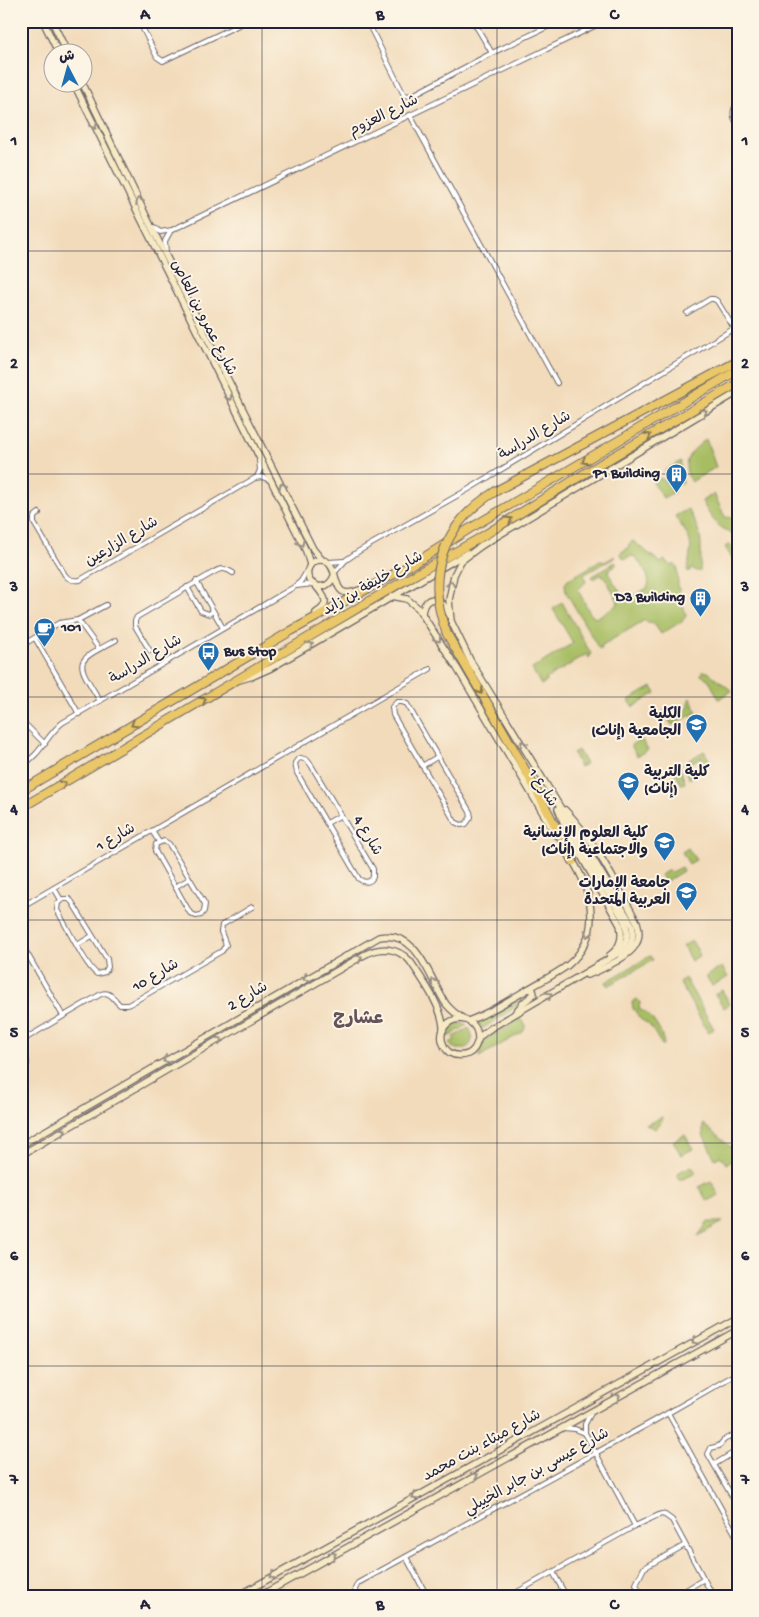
<svg xmlns="http://www.w3.org/2000/svg" width="759" height="1617" font-family="'Gochi Hand','Playpen Sans Arabic',sans-serif">
  <style>
    .green { fill: #a7bd62; stroke: #64704e }
    .lines { fill: none; stroke-linecap: round; stroke-linejoin: round }
    .street-casing { stroke: #6b6368; stroke-width: 6 }
    .secondary-casing { stroke: #6b6368; stroke-width: 8 }
    .highway-casing { stroke: #6b6368; stroke-width: 10 }
    .street { stroke: #fff; stroke-width: 4 }
    .secondary { stroke: #f7e9c3; stroke-width: 5.5 }
    .highway { stroke: #eac769; stroke-width: 8 }
    .highway-bridge-casing { stroke: #6b6368; stroke-width: 10; stroke-linecap: butt }
    .highway-bridge { stroke: #eac769; stroke-width: 8 }
    .oneway { stroke: #978f86 }
    .oneway2 { stroke: #867452 }
    .grid { fill: none; stroke: #22223b; stroke-width: 1; stroke-opacity: 0.55 }
    .labels { text-anchor: middle; dominant-baseline: central; stroke-width: 4; stroke-linejoin: round; paint-order: stroke }
    .street-label { font-size: 15px; fill: #22223b; stroke: #fcf5e5 }
    .poi-label { font-size: 15px; font-weight: bold; fill: #22223b; stroke: #fcf5e5; text-anchor: end }
    .quarter-label { font-size: 18px; font-weight: bold; fill: #645358; stroke: #fcf5e5 }
    .neatline { fill: none; stroke: #22223b; stroke-width: 2 }
    .grid-label { font-size: 16px; text-anchor: middle; font-weight: bold; fill: #22223b }
  </style>
  <rect width="100%" height="100%" fill="#fcf5e5"/>
  <filter id="ink" filterUnits="userSpaceOnUse"><feTurbulence type="fractalNoise" baseFrequency=".02" numOctaves="2"/><feDisplacementMap in="SourceGraphic" scale="10" xChannelSelector="R" yChannelSelector="G"/><feConvolveMatrix kernelMatrix="1 2 1 2 8 2 1 2 1" color-interpolation-filters="sRGB"/></filter>
  <filter id="wash" filterUnits="userSpaceOnUse"><feTurbulence type="fractalNoise" baseFrequency=".0096" numOctaves="4" result="noise"/><feDisplacementMap in="SourceGraphic" scale="20" xChannelSelector="R" yChannelSelector="G"/><feGaussianBlur stdDeviation="1.12" result="paint"/><feColorMatrix in="noise" values="0 0 0 0 0 0 0 0 0 0 0 0 0 0 0 0 0 1.4 0 .05"/><feComposite in="paint" operator="in"/></filter>
  <g filter="url(#wash)">
    <rect width="100%" height="100%" fill="#f2dbbb"/>
    <g class="green">
      <path d="M706,439L716,467L691,482C679,460 691,452 706,439Z"/>
      <path d="M681,461L680,472L683,483L680,485L675,478L664,471Z"/>
      <path d="M659,478L666,481L674,492L663,498L651,479Z"/>
      <path d="M714,494L725,517L737,518L738,523L735,528L738,530V538C718,527 712,521 702,501Z"/>
      <path d="M688,509C703,536 702,540 700,571H696L692,568L690,571H687C693,540 693,543 675,516Z"/>
      <path d="M633,541L661,563L664,560L672,566L674,564L677,566L678,586L686,616L682,621L661,634L655,625L651,622L647,623L645,620L601,646L602,649H599L566,592L565,584L568,580L600,561L605,562L615,556L614,558L585,574L584,577L586,582L578,590L591,615L596,618L617,605L618,601L604,576L600,575L593,579L591,577L615,562L617,564L610,569L608,573L624,598L629,599L647,588C653,579 641,565 635,557L632,556L624,559L620,553L628,548L629,544Z"/>
      <path d="M729,545L738,549V554L732,558L725,547Z"/>
      <path d="M562,602L591,654L589,658L587,654L546,679L547,681L541,685L532,669L573,643L553,609Z"/>
      <path d="M702,671L708,672L732,691L719,699L708,679L701,675Z"/>
      <path d="M652,687L656,693L633,707L629,700Z"/>
      <path d="M691,698L697,712L672,725L663,712L667,709L674,719L689,707V699Z"/>
      <path d="M641,739L648,750L637,756L631,745Z"/>
      <path d="M578,750L586,764L580,767L573,753Z"/>
      <path d="M704,751L711,763L707,766L702,757L689,764L692,777L689,779L684,763Z"/>
      <path d="M679,764L685,783L681,784L672,768Z"/>
      <path d="M688,848L696,860L689,864L682,852Z"/>
      <path d="M681,867L683,871L665,882L660,875L669,870L671,872Z"/>
      <path d="M692,941L700,955L691,961L683,946Z"/>
      <path d="M650,956L653,960L608,986L606,982Z"/>
      <path d="M722,967L728,977L712,986L706,976Z"/>
      <path d="M685,978L714,1029L708,1032L679,982Z"/>
      <path d="M722,990L730,1004L724,1008L715,994Z"/>
      <path d="M520,998L521,1001L517,1003L513,1009L482,1029L478,1022Z"/>
      <path d="M637,999L640,1002L639,1009C652,1014 663,1033 664,1045H662C658,1040 655,1032 650,1026C645,1020 637,1021 637,1011L633,1009L632,1002Z"/>
      <path d="M517,1019C525,1020 527,1026 523,1032L479,1057C483,1027 504,1037 517,1019Z"/>
      <path d="M462,1023L467,1025L448,1037C448,1029 453,1024 462,1023Z"/>
      <path d="M469,1028C476,1039 471,1050 457,1049L452,1047L449,1043L455,1040L453,1037Z"/>
      <path d="M662,1117L663,1119L656,1129L646,1125Z"/>
      <path d="M703,1124L738,1153V1157L726,1164L721,1156L715,1159L703,1135Z"/>
      <path d="M685,1135L693,1149L681,1155L673,1141Z"/>
      <path d="M692,1166L696,1173L683,1179H679L678,1176L679,1172Z"/>
      <path d="M711,1181L719,1195L707,1201L699,1187Z"/>
      <path d="M708,1222H723L698,1236Z"/>
    </g>
  </g>
  <g filter="url(#ink)">
    <g class="lines">
      <defs>
        <g id="street">
          <path d="M139,21L157,57L163,61L247,21"/>
          <path d="M367,21L404,95L411,96L492,53L560,21"/>
          <path d="M473,21L492,53"/>
          <path d="M738,103C731,111 733,117 738,125"/>
          <path d="M410,115L557,383"/>
          <path d="M154,227L160,232L172,230L605,21"/>
          <path d="M166,253L165,241L170,232"/>
          <path d="M687,313L710,299H714L717,301L734,328"/>
          <path d="M257,477L260,470L259,460"/>
          <path d="M39,513L34,517V523L65,575C69,580 73,581 80,580L255,478L262,477L270,480"/>
          <path d="M329,562L344,561"/>
          <path d="M335,572L346,560L359,551L469,489L738,326"/>
          <path d="M196,581L223,628"/>
          <path d="M296,586L313,584"/>
          <path d="M187,587L201,611L209,614L213,611"/>
          <path d="M78,620L99,649"/>
          <path d="M35,638L79,714"/>
          <path d="M21,646L59,623L78,620L106,605"/>
          <path d="M150,651L135,626V621L137,617L214,572C221,568 226,568 233,573"/>
          <path d="M100,701C75,659 73,663 116,640"/>
          <path d="M397,702H402L407,704L470,812L471,817L466,824L461,825L455,822L393,715L392,707Z"/>
          <path d="M21,723L26,725L45,744"/>
          <path d="M301,758L307,760L311,765L373,869V877C370,883 364,883 359,879L297,773L295,763L298,759Z"/>
          <path d="M21,766C42,754 45,737 62,723L294,587L301,581L307,571"/>
          <path d="M422,766L437,757"/>
          <path d="M327,823L341,815"/>
          <path d="M152,831L159,842"/>
          <path d="M164,841L169,844L205,904L204,911L201,915L196,916L190,913L155,851L156,844Z"/>
          <path d="M175,887L189,879"/>
          <path d="M54,888L61,900"/>
          <path d="M63,899H69L72,902L107,959L108,967L105,972L97,974C86,967 65,923 57,910L58,903Z"/>
          <path d="M21,907L430,669"/>
          <path d="M21,943L63,1016"/>
          <path d="M77,945L92,936"/>
          <path d="M21,1069L27,1064C27,1051 16,1049 28,1037L101,994C111,991 113,999 120,1005H128L222,951L226,945L221,932L222,925L252,907"/>
          <path d="M591,1413L585,1424V1433L635,1526"/>
          <path d="M668,1413L738,1539"/>
          <path d="M564,1428L575,1429L585,1433"/>
          <path d="M738,1432L724,1440L719,1446L711,1448L708,1454L738,1507"/>
          <path d="M715,1464L738,1450"/>
          <path d="M731,1494L738,1491"/>
          <path d="M406,1557L427,1596"/>
          <path d="M553,1572L566,1596"/>
          <path d="M356,1596L355,1589L358,1583L654,1421L738,1373"/>
          <path d="M510,1596L635,1526L661,1514L665,1515L672,1520L713,1596"/>
          <path d="M642,1596L636,1584L644,1568L685,1545"/>
          <path d="M676,1596L704,1579"/>
        </g>
        <g id="secondary">
          <path d="M43,21L58,52"/>
          <path d="M52,21L67,52"/>
          <path d="M73,82L306,551L310,565"/>
          <path d="M82,82L148,220L313,549L322,560"/>
          <path d="M479,547L738,392"/>
          <path d="M334,576C329,588 318,590 309,580C304,568 313,557 326,561C342,570 328,604 362,589"/>
          <path d="M315,585C324,596 332,603 316,613"/>
          <path d="M392,596L407,599L418,608L457,668L556,835"/>
          <path d="M422,614C424,592 443,597 449,614"/>
          <path d="M239,680L253,676L271,668L467,553"/>
          <path d="M558,809L567,831L620,925C623,937 620,948 610,955"/>
          <path d="M565,810C596,842 616,884 637,922C644,942 632,952 617,961C607,966 598,972 587,975"/>
          <path d="M574,827L632,925C635,937 631,947 622,955"/>
          <path d="M515,1013L523,1003L534,994L533,990L528,989"/>
          <path d="M468,1021C488,1014 507,1001 525,991C539,982 555,975 568,965C603,935 593,892 571,858"/>
          <path d="M478,1039C478,1010 438,1015 442,1040C443,1045 446,1050 450,1053C455,1056 463,1056 468,1054C476,1050 476,1044 479,1038C482,1034 487,1031 491,1028L617,954C628,944 630,933 624,920L579,843L568,820L470,660L451,621L449,600L454,575L461,561L482,545"/>
          <path d="M21,1145L379,937C418,929 429,978 446,1004C451,1010 457,1015 464,1019"/>
          <path d="M21,1155L364,955C380,946 397,947 410,961C422,979 444,1009 443,1030"/>
          <path d="M238,1596L738,1318"/>
          <path d="M260,1596L738,1330"/>
        </g>
        <g id="highway">
          <path d="M496,491L738,361"/>
          <path d="M447,634C491,709 535,784 573,861"/>
          <path d="M21,791L291,631L423,558L469,529L738,370"/>
          <path d="M21,808L395,586L478,539L587,472L738,383"/>
        </g>
      </defs>
      <use href="#street" class="street-casing"/>
      <use href="#secondary" class="secondary-casing"/>
      <use href="#highway" class="highway-casing"/>
      <use href="#street" class="street"/>
      <use href="#secondary" class="secondary"/>
      <use href="#highway" class="highway"/>
      <defs>
        <path id="highway-bridge" d="M447,634C424,576 443,523 496,491"/>
      </defs>
      <use href="#highway-bridge" class="highway-bridge-casing"/>
      <use href="#highway-bridge" class="highway-bridge"/>
    </g>
    <defs><path id="oneway-chevron" d="M-2-3.5L2.5 0L-2 3.5" fill="none" stroke-width="1.6" stroke-linecap="round" stroke-linejoin="round" transform="scale(1.25)"/></defs>
    <g class="oneway">
      <use href="#oneway-chevron" transform="translate(94 126) rotate(64)"/>
      <use href="#oneway-chevron" transform="translate(139 201) rotate(-116)"/>
      <use href="#oneway-chevron" transform="translate(229 397) rotate(63)"/>
      <use href="#oneway-chevron" transform="translate(704 412) rotate(-31)"/>
      <use href="#oneway-chevron" transform="translate(282 486) rotate(-117)"/>
      <use href="#oneway-chevron" transform="translate(301 543) rotate(64)"/>
      <use href="#oneway-chevron" transform="translate(451 584) rotate(-78)"/>
      <use href="#oneway-chevron" transform="translate(438 639) rotate(57)"/>
      <use href="#oneway-chevron" transform="translate(310 645) rotate(-30)"/>
      <use href="#oneway-chevron" transform="translate(523 744) rotate(-121)"/>
      <use href="#oneway-chevron" transform="translate(588 934) rotate(109)"/>
      <use href="#oneway-chevron" transform="translate(359 958) rotate(-30)"/>
      <use href="#oneway-chevron" transform="translate(306 978) rotate(150)"/>
      <use href="#oneway-chevron" transform="translate(434 982) rotate(-119)"/>
      <use href="#oneway-chevron" transform="translate(549 995) rotate(-31)"/>
      <use href="#oneway-chevron" transform="translate(219 1040) rotate(-30)"/>
      <use href="#oneway-chevron" transform="translate(166 1060) rotate(150)"/>
      <use href="#oneway-chevron" transform="translate(63 1131) rotate(-30)"/>
      <use href="#oneway-chevron" transform="translate(695 1341) rotate(151)"/>
      <use href="#oneway-chevron" transform="translate(617 1397) rotate(-29)"/>
      <use href="#oneway-chevron" transform="translate(475 1476) rotate(-29)"/>
      <use href="#oneway-chevron" transform="translate(415 1497) rotate(151)"/>
      <use href="#oneway-chevron" transform="translate(333 1555) rotate(-29)"/>
      <use href="#oneway-chevron" transform="translate(273 1576) rotate(151)"/>
    </g>
    <g class="oneway2">
      <use href="#oneway-chevron" transform="translate(648 436) rotate(-30)"/>
      <use href="#oneway-chevron" transform="translate(585 461) rotate(149)"/>
      <use href="#oneway-chevron" transform="translate(509 520) rotate(-32)"/>
      <use href="#oneway-chevron" transform="translate(480 691) rotate(60)"/>
      <use href="#oneway-chevron" transform="translate(203 700) rotate(-31)"/>
      <use href="#oneway-chevron" transform="translate(134 724) rotate(149)"/>
      <use href="#oneway-chevron" transform="translate(63 784) rotate(-30)"/>
    </g>
  </g>
  <path class="grid" d="M262,21V1596M497,21V1596M21,251H738M21,474H738M21,697H738M21,920H738M21,1143H738M21,1366H738"/>
  <defs>
    <symbol id="building-pin" viewBox="-11 -11 22 30"><path d="M0 17L-7.5 6A9.5 9.5 0 1 1 7.5 6Z" fill="#1f6fb2" stroke="#fcf5e5"/><path d="M-4-6H4V6H1V3H-1V6H-4ZM-2.5-4.3h1.7v1.8h-1.7ZM.8-4.3h1.7v1.8H.8ZM-2.5-1h1.7V.8h-1.7ZM.8-1h1.7V.8H.8Z" fill="#fff"/></symbol>
    <symbol id="cafe-pin" viewBox="-11 -11 22 30"><path d="M0 17L-7.5 6A9.5 9.5 0 1 1 7.5 6Z" fill="#1f6fb2" stroke="#fcf5e5"/><path d="M-5.5-4.5H6V0H3Q3 3.5 0 3.5H-2.5Q-5.5 3.5-5.5 0ZM3-3.2v2h1.7v-2ZM-6 4.5H4V6H-6Z" fill="#fff"/></symbol>
    <symbol id="bus-pin" viewBox="-11 -11 22 30"><path d="M0 17L-7.5 6A9.5 9.5 0 1 1 7.5 6Z" fill="#1f6fb2" stroke="#fcf5e5"/><path d="M-5-6H5V4H4V6H2V4H-2V6H-4V4H-5ZM-3.5-4V0h7V-4ZM-3.5 1.2v1.5H-2V1.2ZM2 1.2v1.5H3.5V1.2Z" fill="#fff"/></symbol>
    <symbol id="university-pin" viewBox="-11 -11 22 30"><path d="M0 17L-7.5 6A9.5 9.5 0 1 1 7.5 6Z" fill="#1f6fb2" stroke="#fcf5e5"/><path d="M0-5L7-2L0 1L-7-2ZM-4 1L0 2.5L4 1V4Q0 6-4 4Z" fill="#fff"/></symbol>
  </defs>
  <g fill-rule="evenodd">
    <use href="#building-pin" x="664" y="462" width="25" height="34"/>
    <use href="#building-pin" x="688" y="586" width="25" height="34"/>
    <use href="#cafe-pin" x="32" y="616" width="25" height="34"/>
    <use href="#bus-pin" x="196" y="640" width="25" height="34"/>
    <use href="#university-pin" x="684" y="712" width="25" height="34"/>
    <use href="#university-pin" x="616" y="770" width="25" height="34"/>
    <use href="#university-pin" x="652" y="830" width="25" height="34"/>
    <use href="#university-pin" x="674" y="880" width="25" height="34"/>
  </g>
  <g class="labels">
    <g class="street-label">
      <text transform="translate(384 116) rotate(-26)">شارع العزوم</text>
      <text transform="translate(203 318) rotate(63)">شارع عمرو بن العاص</text>
      <text transform="translate(535 436) rotate(-31)">شارع الدراسة</text>
      <text transform="translate(122 542) rotate(-31)">شارع الزارعين</text>
      <text transform="translate(373 584) rotate(-30)">شارع خليفة بن زايد</text>
      <text transform="translate(146 660) rotate(-31)">شارع الدراسة</text>
      <text transform="translate(542 788) rotate(58)">شارع 1</text>
      <text transform="translate(367 836) rotate(60)">شارع 4</text>
      <text transform="translate(116 838) rotate(-30)">شارع 1</text>
      <text transform="translate(156 976) rotate(-30)">شارع 10</text>
      <text transform="translate(248 997) rotate(-30)">شارع 2</text>
      <text transform="translate(482 1446) rotate(-29)">شارع ميثاء بنت محمد</text>
      <text transform="translate(537 1472) rotate(-29)">شارع عيسى بن جابر الخييلي</text>
    </g>
    <g class="poi-label">
      <text x="660" y="474">P1 Building</text>
      <text x="685" y="598">D3 Building</text>
      <text x="61" y="628" text-anchor="start">101</text>
      <text x="224" y="652" text-anchor="start">Bus Stop</text>
      <text x="681" y="715">الكلية<tspan x="681" dy="17">الجامعية (إناث)</tspan></text>
      <text x="644" y="773" text-anchor="start">كلية التربية<tspan x="644" dy="17">(إناث)</tspan></text>
      <text x="648" y="834">كلية العلوم الإنسانية<tspan x="648" dy="17">والاجتماعية (إناث)</tspan></text>
      <text x="670" y="884">جامعة الإمارات<tspan x="670" dy="17">العربية المتحدة</tspan></text>
    </g>
    <g class="quarter-label">
      <text x="358" y="1019">عشارج</text>
    </g>
  </g>
  <rect width="759" height="1617" fill="none" stroke="#fcf5e5" stroke-width="55"/>
  <g transform="translate(68 68) rotate(354)"><circle r="24" fill="#fcf5e5" stroke="#a5a1a1"/>
  <path d="M0-4L9 19L0 12L-9 19Z" fill="#1f6fb2"/>
  <text y="-8" font-size="14" font-weight="bold" text-anchor="middle" fill="#22223b">ش</text>
  </g>
  <rect x="28" y="28" width="704" height="1562" class="neatline"/>
  <g class="grid-label">
    <text x="145" y="19">A</text>
    <text x="380" y="19">B</text>
    <text x="614" y="19">C</text>
    <text x="14" y="145">1</text>
    <text x="745" y="145">1</text>
    <text x="14" y="368">2</text>
    <text x="745" y="368">2</text>
    <text x="14" y="591">3</text>
    <text x="745" y="591">3</text>
    <text x="14" y="814">4</text>
    <text x="745" y="814">4</text>
    <text x="14" y="1037">5</text>
    <text x="745" y="1037">5</text>
    <text x="14" y="1260">6</text>
    <text x="745" y="1260">6</text>
    <text x="14" y="1484">7</text>
    <text x="745" y="1484">7</text>
    <text x="145" y="1609">A</text>
    <text x="380" y="1609">B</text>
    <text x="614" y="1609">C</text>
  </g>
</svg>
